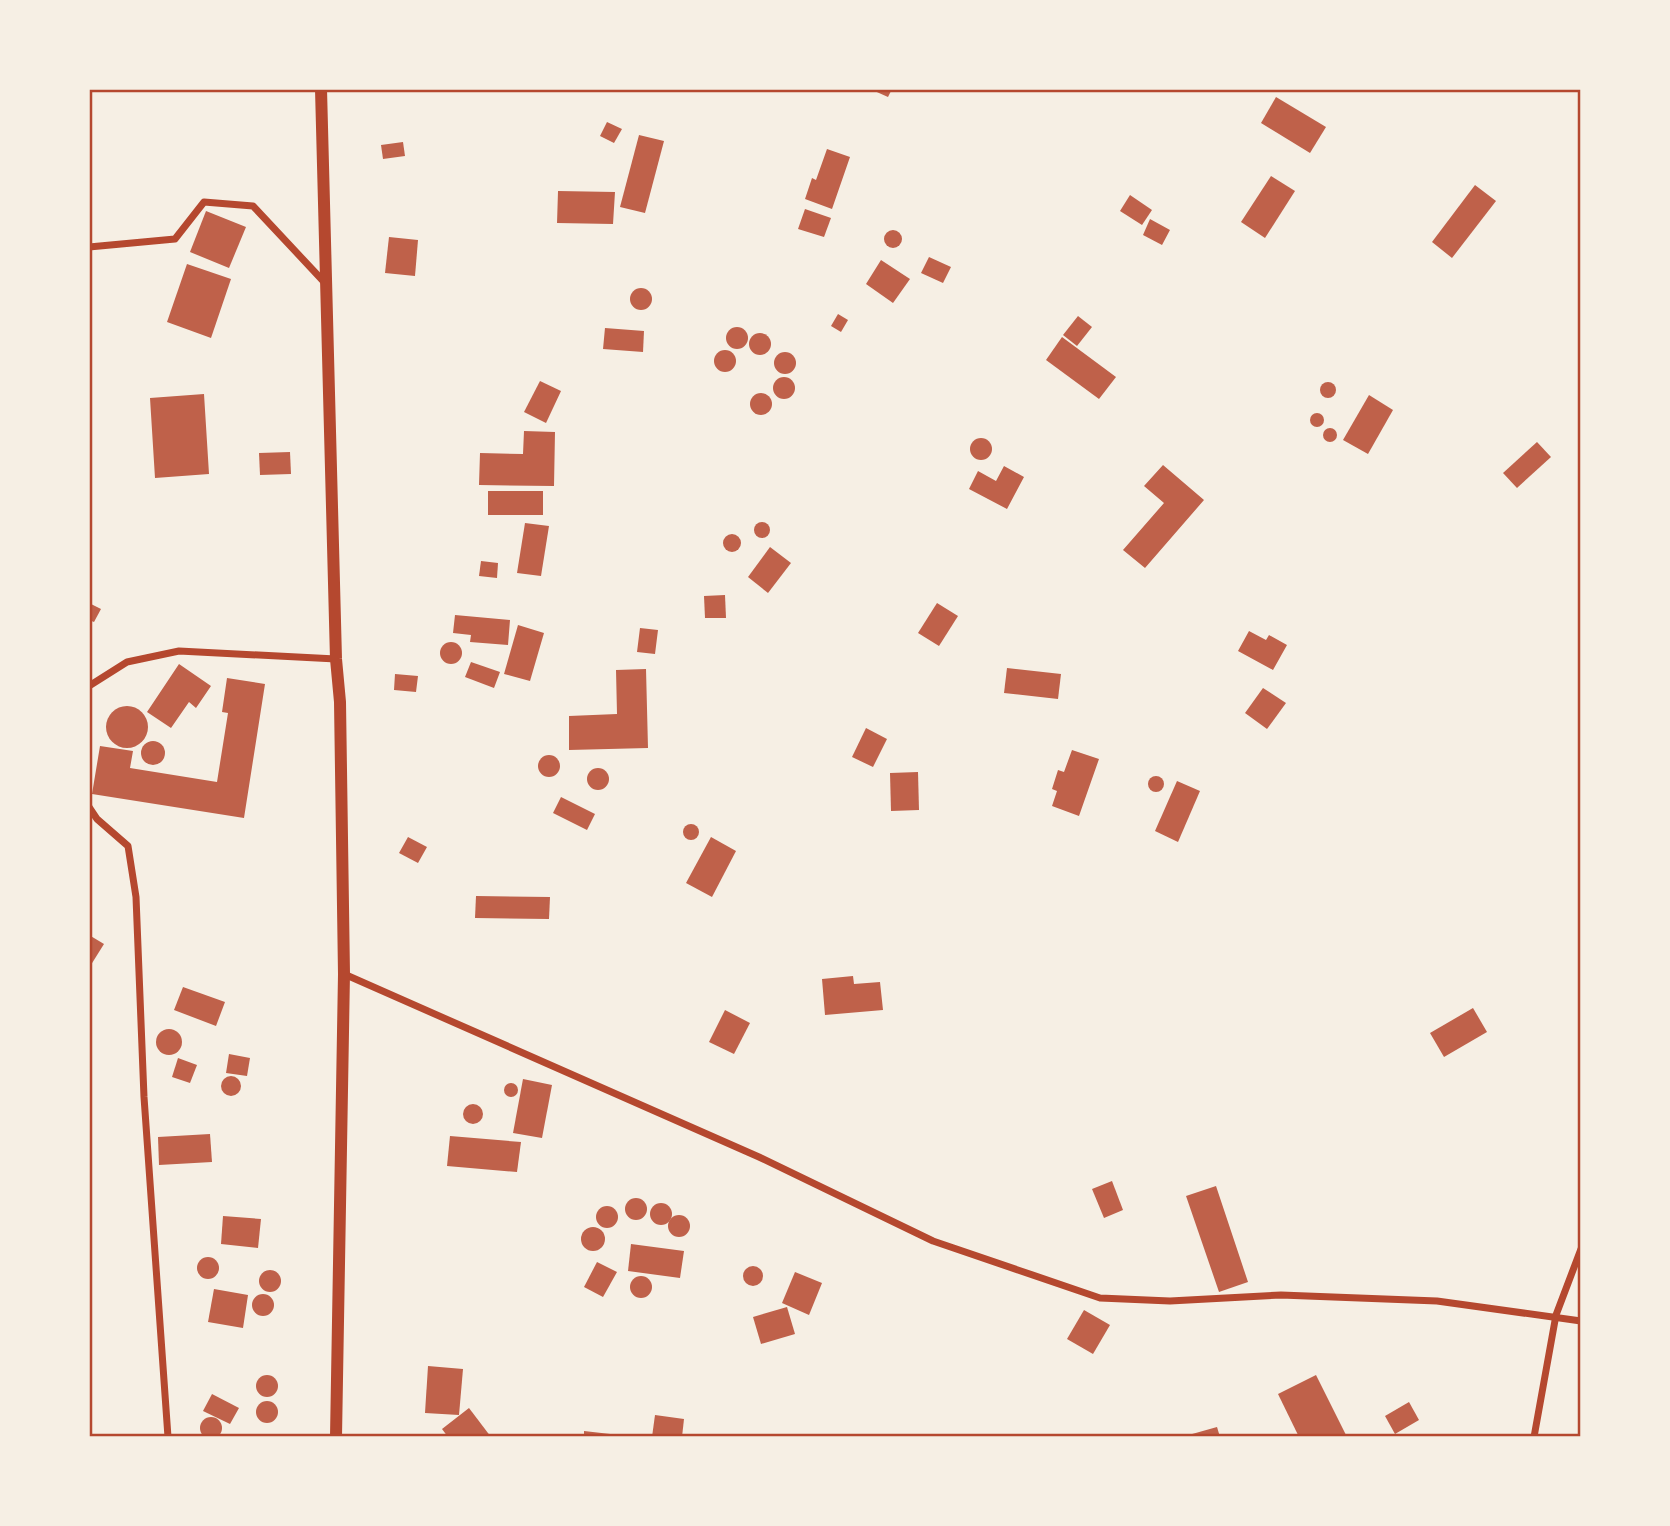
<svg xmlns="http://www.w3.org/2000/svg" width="1670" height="1526" font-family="Lato,sans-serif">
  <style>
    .building { fill: #bf614a }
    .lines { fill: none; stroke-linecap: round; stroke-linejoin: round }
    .minor { stroke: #b5482f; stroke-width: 7 }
    .tertiary { stroke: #b5482f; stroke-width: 12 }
    .neatline { fill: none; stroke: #b5482f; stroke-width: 2.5 }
  </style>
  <rect width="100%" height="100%" fill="#f6efe4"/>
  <g class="building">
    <path d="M870,89H892L888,97Z"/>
    <path d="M1276,97L1326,127L1310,153L1261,123Z"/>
    <path d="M607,122L622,129L614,143L600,136Z"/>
    <path d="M639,135L664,141L645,213L620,207Z"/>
    <path d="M403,142L405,156L383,159L381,145Z"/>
    <path d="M827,149L850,157L832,209L805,199L812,178L816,180Z"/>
    <path d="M1271,176L1295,191L1265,238L1241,222Z"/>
    <path d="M1475,185L1496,201L1452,258L1432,242Z"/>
    <path d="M558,191L615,192L613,224L557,223Z"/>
    <path d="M1130,195L1152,210L1142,225L1120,211Z"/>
    <path d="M805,209L831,218L824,237L798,229Z"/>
    <path d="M206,211L246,227L229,268L190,252Z"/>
    <path d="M1150,219L1170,230L1162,245L1143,235Z"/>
    <circle cx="893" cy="239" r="9"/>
    <path d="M389,237L418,240L415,276L385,273Z"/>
    <path d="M929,257L951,267L943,283L921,273Z"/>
    <path d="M881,260L910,279L893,303L866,284Z"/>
    <path d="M187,264L231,279L211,338L167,322Z"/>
    <circle cx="641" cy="299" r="11"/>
    <path d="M838,314L848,320L841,332L831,326Z"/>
    <path d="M1078,316L1092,327L1077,346L1063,335Z"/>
    <circle cx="737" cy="338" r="11"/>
    <path d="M605,328L644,331L643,352L603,349Z"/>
    <circle cx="760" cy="344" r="11"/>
    <path d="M1062,337L1116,377L1099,399L1046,360Z"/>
    <circle cx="725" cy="361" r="11"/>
    <circle cx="785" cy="363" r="11"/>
    <circle cx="784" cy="388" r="11"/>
    <path d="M540,381L561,391L546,423L524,412Z"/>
    <circle cx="1328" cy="390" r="8"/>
    <circle cx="761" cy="404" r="11"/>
    <path d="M204,394L209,474L155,478L150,398Z"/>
    <path d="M1369,395L1393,410L1368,454L1343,440Z"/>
    <circle cx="1317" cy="420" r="7"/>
    <circle cx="1330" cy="435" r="7"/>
    <path d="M524,431L555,432L554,486L479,485L480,453L523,454Z"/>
    <circle cx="981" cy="449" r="11"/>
    <path d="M1537,442L1551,457L1517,488L1503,473Z"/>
    <path d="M290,452L291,474L260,475L259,453Z"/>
    <path d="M1163,465L1204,500L1145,568L1123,550L1164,503L1144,486Z"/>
    <path d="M1004,466L1024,477L1007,509L969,489L978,471L996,481Z"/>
    <rect x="488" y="491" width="55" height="24"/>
    <circle cx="762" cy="530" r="8"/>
    <path d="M525,523L549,526L541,576L517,573Z"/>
    <circle cx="732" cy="543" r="9"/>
    <path d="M770,547L791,563L768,593L748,577Z"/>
    <path d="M481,561L498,563L497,578L479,576Z"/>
    <path d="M725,595L726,618H705L704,596Z"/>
    <path d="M89,603L101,609L94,622L89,620Z"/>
    <path d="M937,603L958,616L939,646L918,633Z"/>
    <path d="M455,615L510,620L508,645L470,642L471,635L453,633Z"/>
    <path d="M518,625L544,633L530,681L504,674Z"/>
    <path d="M640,628L658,630L655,654L637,652Z"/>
    <path d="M1249,631L1266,640L1269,635L1287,645L1273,670L1238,651Z"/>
    <circle cx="451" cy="653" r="11"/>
    <path d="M471,662L500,672L494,688L465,677Z"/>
    <path d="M179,664L211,686L196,708L189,702L171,728L147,712Z"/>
    <path d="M1007,668L1061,674L1058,699L1004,693Z"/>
    <path d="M646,669L648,748L569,750V716L617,714L616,670Z"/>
    <path d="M395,674L418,676L416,692L394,690Z"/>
    <path d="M227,678L265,684L244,818L92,794L100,746L133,751L130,768L217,782L228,713L222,712Z"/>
    <path d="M1263,688L1286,703L1267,729L1245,713Z"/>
    <circle cx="127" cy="727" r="21"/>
    <path d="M866,728L887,739L873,767L852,757Z"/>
    <circle cx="153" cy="753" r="12"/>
    <path d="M1072,750L1099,759L1079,816L1052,806L1057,791L1052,789L1058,770L1064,772Z"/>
    <circle cx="549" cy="766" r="11"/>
    <circle cx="598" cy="779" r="11"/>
    <path d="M918,772L919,810L891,811L890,773Z"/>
    <circle cx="1156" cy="784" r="8"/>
    <path d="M1177,781L1200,791L1178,842L1155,831Z"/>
    <path d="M561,797L595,814L587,830L553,813Z"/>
    <circle cx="691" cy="832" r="8"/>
    <path d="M408,837L427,847L418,863L399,853Z"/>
    <path d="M711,837L736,851L712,897L686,883Z"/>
    <path d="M476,896L550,897L549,919L475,918Z"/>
    <path d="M89,935L104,944L89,968Z"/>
    <path d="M853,976L854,984L880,982L883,1010L825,1015L822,979Z"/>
    <path d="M183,987L225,1002L216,1026L174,1010Z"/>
    <path d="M1473,1008L1487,1032L1444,1057L1430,1033Z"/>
    <path d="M725,1010L750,1023L734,1054L709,1042Z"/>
    <circle cx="169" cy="1042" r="13"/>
    <path d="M229,1054L250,1058L247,1076L226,1073Z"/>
    <path d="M178,1058L197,1065L190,1083L172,1077Z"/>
    <circle cx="231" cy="1086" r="10"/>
    <path d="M523,1079L552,1085L542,1138L513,1133Z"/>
    <circle cx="511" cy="1090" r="7"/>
    <circle cx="473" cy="1114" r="10"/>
    <path d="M210,1134L212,1162L159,1165L158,1137Z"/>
    <path d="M450,1136L521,1142L517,1172L447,1166Z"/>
    <path d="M1112,1181L1123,1210L1104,1218L1092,1189Z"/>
    <path d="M1216,1186L1248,1282L1219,1292L1186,1196Z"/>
    <circle cx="636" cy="1209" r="11"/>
    <circle cx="661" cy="1214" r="11"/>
    <circle cx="607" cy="1217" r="11"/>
    <circle cx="679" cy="1226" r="11"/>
    <path d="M223,1216L261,1219L258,1248L221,1244Z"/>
    <circle cx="593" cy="1239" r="12"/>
    <path d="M631,1244L684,1251L680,1278L628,1271Z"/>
    <circle cx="208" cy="1268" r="11"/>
    <path d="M597,1262L617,1272L603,1297L584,1287Z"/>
    <circle cx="753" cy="1276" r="10"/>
    <circle cx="270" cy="1281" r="11"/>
    <path d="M795,1272L822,1283L809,1315L782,1303Z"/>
    <circle cx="641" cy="1287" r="11"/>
    <path d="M214,1289L248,1295L243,1328L208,1322Z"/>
    <circle cx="263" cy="1305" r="11"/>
    <path d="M787,1307L795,1334L761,1344L753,1317Z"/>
    <path d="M1084,1310L1110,1325L1093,1354L1067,1339Z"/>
    <path d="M428,1366L463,1369L459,1415L425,1413Z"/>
    <path d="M1316,1375L1347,1437H1299L1278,1394Z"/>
    <circle cx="267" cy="1386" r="11"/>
    <path d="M212,1394L239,1408L230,1424L203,1411Z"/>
    <circle cx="267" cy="1412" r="11"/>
    <path d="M1409,1402L1419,1420L1395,1434L1385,1416Z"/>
    <path d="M469,1408L491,1437H448L442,1429Z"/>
    <path d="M655,1415L684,1419L682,1437H652Z"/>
    <circle cx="211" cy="1428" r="11"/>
    <path d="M1217,1427L1220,1437H1185V1436Z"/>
    <path d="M584,1431L619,1435V1437H584Z"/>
  </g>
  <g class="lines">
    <g class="minor">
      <path d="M1580,89H1581"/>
      <path d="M89,247L175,239L204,202L253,206L326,284"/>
      <path d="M89,686L127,662L179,651L336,659"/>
      <path d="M89,807L97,819L128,846L136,897L144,1097L168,1437"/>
      <path d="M344,974L759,1157L933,1241L1100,1298L1170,1301L1281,1295L1437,1301L1581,1321"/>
      <path d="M1534,1437L1556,1315L1581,1249"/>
    </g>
    <path class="tertiary" d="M321,89L336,659L340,702L344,974L336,1437"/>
  </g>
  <rect width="1670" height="1526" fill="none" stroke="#f6efe4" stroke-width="182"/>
  <rect x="91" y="91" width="1488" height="1344" class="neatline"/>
</svg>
